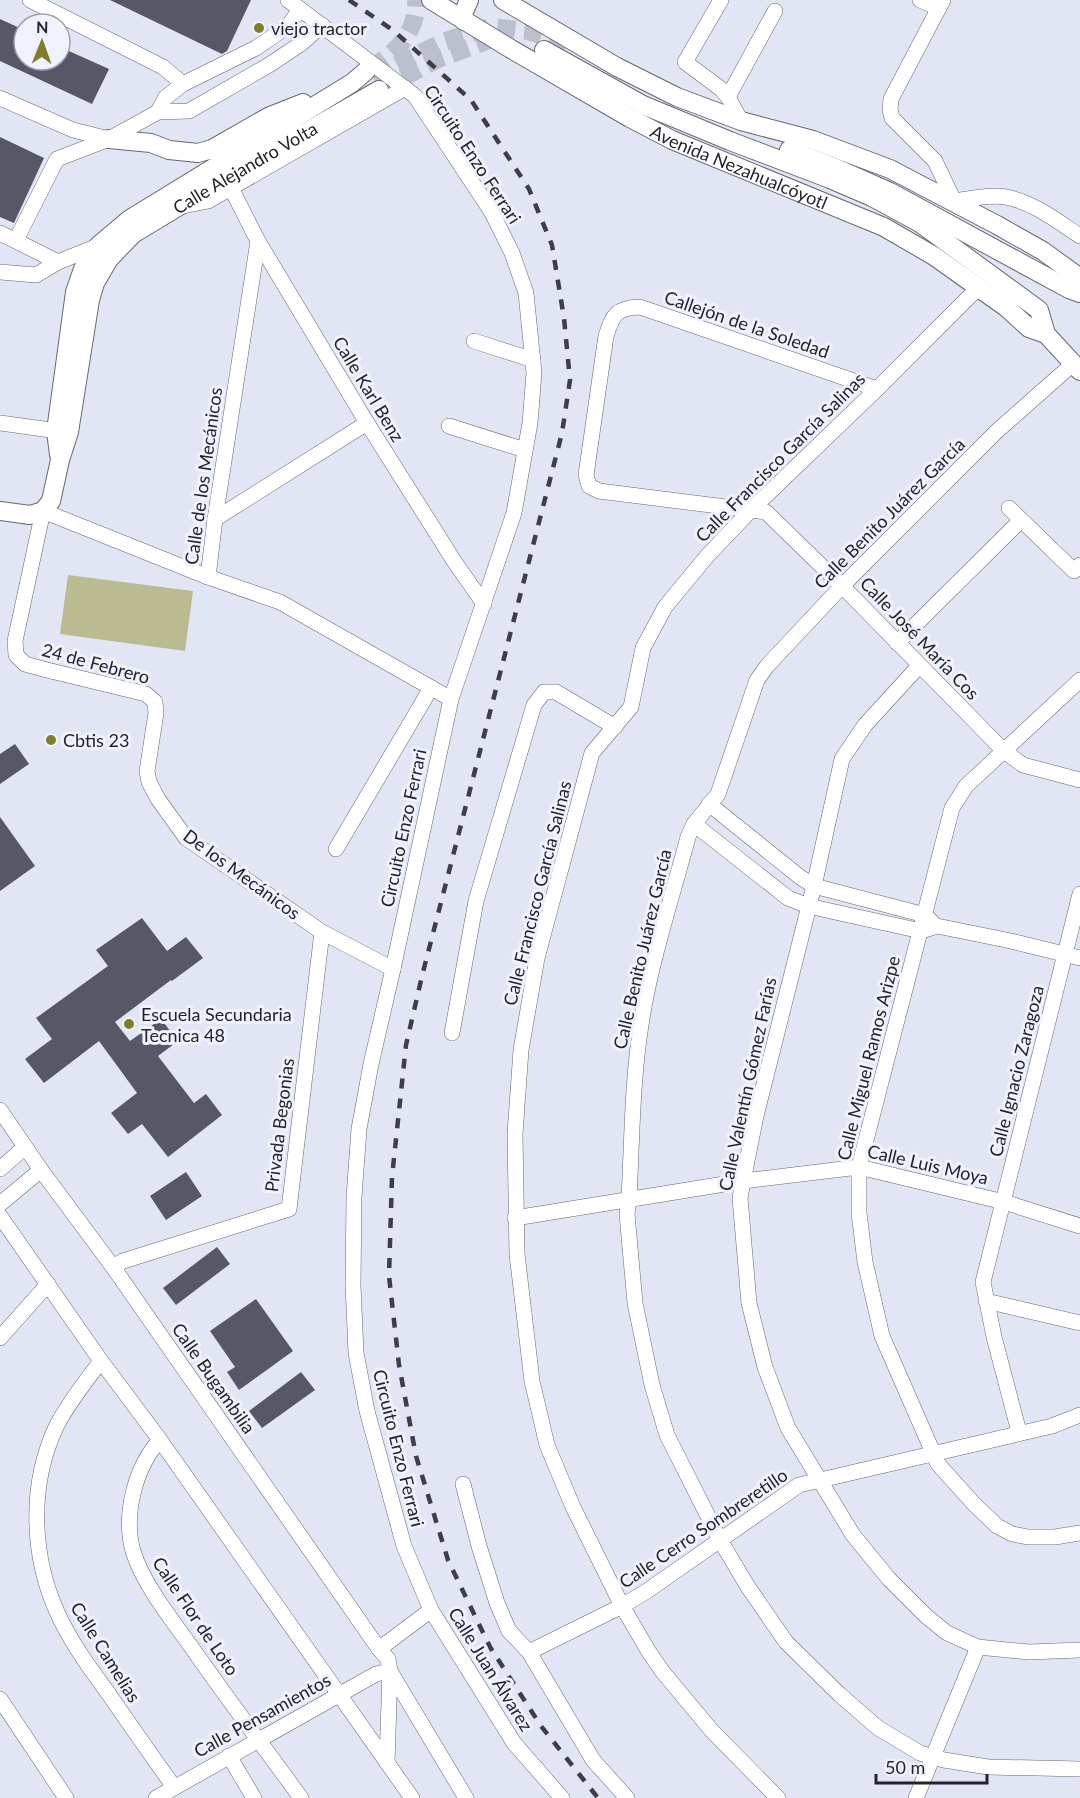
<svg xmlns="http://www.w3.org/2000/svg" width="1080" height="1798" font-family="Lato,sans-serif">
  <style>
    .green { fill: #babb91 }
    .building { fill: #565965 }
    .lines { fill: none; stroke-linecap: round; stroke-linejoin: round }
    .major-tunnel { stroke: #bcbfcc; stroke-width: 18; stroke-dasharray: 18 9; stroke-linecap: butt }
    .minor-casing { stroke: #656874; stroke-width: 16 }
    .major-casing { stroke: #656874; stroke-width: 20 }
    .minor { stroke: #fff; stroke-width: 15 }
    .major { stroke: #fff; stroke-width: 18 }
    .rail { stroke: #3e3f46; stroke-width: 4.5; stroke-dasharray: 10 10; stroke-linecap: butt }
    .poi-dot { fill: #7f7f27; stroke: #f0f3ff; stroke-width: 2 }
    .labels { text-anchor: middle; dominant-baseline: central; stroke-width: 6; stroke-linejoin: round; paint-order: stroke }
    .poi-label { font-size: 18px; fill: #23242a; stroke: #f0f3ff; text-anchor: start }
    .street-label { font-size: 18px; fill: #23242a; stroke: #f0f3ff }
  </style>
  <rect width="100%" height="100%" fill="#e2e6f4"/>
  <path class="green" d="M68,575L193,591L185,651L60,634Z"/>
  <g class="building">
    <path d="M110,0H251L227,51L222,54Z"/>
    <path d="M0,19L24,30V60H60V47L109,69L92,104L0,61Z"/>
    <path d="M0,137L44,158L14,223L0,217Z"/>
    <path d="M15,744L29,764L0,784V754Z"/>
    <path d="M0,817L35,866L0,891Z"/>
    <path d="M142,918L167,951L186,937L203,958L172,981L171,980L115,1022L130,1041L161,1019L178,1041L158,1056L194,1103L206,1094L222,1115L168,1157L142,1124L128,1134L111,1113L137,1093L99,1041L44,1083L25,1059L52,1039L36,1018L108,966L96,950Z"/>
    <path d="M186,1172L202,1196L166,1220L150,1196Z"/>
    <path d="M217,1247L230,1264L176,1305L163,1288Z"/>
    <path d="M256,1299L293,1351L239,1390L227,1372L235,1367L210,1331Z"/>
    <path d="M301,1372L315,1390L262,1428L249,1411Z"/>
  </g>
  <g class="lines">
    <g class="major-tunnel">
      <path d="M370,69C395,53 418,33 416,0"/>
      <path d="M373,77L443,42L490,27L529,31L545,37L566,48"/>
      <path d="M379,90L438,59L489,40"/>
    </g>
    <defs>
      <g id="minor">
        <path d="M30,0L163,67L183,84"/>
        <path d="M288,0L415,96L491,211L512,253L526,293L534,373L530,423L514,513L451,699L393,969L371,1064L359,1129L354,1197L353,1285L356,1353L367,1411L404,1546L431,1610L514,1743L562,1798"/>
        <path d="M721,0L685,62L721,89L728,97L741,121"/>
        <path d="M920,0L939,8"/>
        <path d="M943,0L891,99L890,110L892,118L935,161L954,201C970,199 989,194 1006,197C1033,202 1057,221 1080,236"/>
        <path d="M728,97L775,11"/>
        <path d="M0,98L73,130L109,139"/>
        <path d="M158,112L165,98L183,84L256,48L289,25L300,9"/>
        <path d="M231,188L258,241L367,423L454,561L484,604"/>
        <path d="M183,206L208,201L405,88"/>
        <path d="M0,233L58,262L98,246"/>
        <path d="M16,240L57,159L109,139L158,112L189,111L269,65L302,43L322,25"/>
        <path d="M0,272L36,275L58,262"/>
        <path d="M474,341L533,360"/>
        <path d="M1074,363L997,431L842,586L767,666L757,680L718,794L694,824L688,837C672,898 650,963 641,1025C632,1082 632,1141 629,1199L627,1214L635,1303L652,1385L667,1435L720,1540L748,1587L786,1642L839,1694L878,1728L920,1753L944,1760L988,1767L1080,1769"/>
        <path d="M877,389L640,307C615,308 613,315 606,336L586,475L589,486L599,491L766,512L842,586L1004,751L1023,765L1080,780"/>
        <path d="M0,423L65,432"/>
        <path d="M449,426L525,450"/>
        <path d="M1009,508L1074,571L1080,565"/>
        <path d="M215,519L367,423"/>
        <path d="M208,577L215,519L258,241"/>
        <path d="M897,643L1021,520"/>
        <path d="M919,666L865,725L842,759L814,886L756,1116L743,1181L740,1198L749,1303L765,1367L788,1428L853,1535L889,1579L926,1616L947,1633L978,1647L1029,1652L1080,1650"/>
        <path d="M1080,680L966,786L952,808L859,1167V1213L865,1262L882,1336L938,1464L974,1504L997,1526L1012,1534L1028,1537H1055L1080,1533"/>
        <path d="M709,804L800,877L814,886L925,915L932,922"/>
        <path d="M694,824L788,898L808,906L921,931L937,926L1011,941L1080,958"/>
        <path d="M336,849L431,688"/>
        <path d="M393,969L322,932L186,838L158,799L149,782L147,771L156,713L155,702L146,694L47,670L25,664L16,655L15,641L43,511L208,577L280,602L451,699"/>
        <path d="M452,1033L476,901L534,705L544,692H556L615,727"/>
        <path d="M0,1110L41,1170L113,1267L379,1649L388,1659L390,1671L387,1763"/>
        <path d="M0,1169L25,1147"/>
        <path d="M0,1204L41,1170"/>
        <path d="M0,1216L101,1361L160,1440L412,1798"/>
        <path d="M515,1218L743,1181L859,1167L1004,1202L1080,1226"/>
        <path d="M113,1267L123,1261L289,1209L322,932"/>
        <path d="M986,1301L1080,1323"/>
        <path d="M0,1338L48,1284"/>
        <path d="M101,1361C85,1382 69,1402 57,1425C29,1483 31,1554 57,1612C70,1641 89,1667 108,1693C130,1725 152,1756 174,1787"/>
        <path d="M1019,1432L994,1337L983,1282L1080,894"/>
        <path d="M160,1440C135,1467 123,1515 133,1551C142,1582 171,1619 190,1645C226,1697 264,1747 301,1798"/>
        <path d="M463,1484L479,1546L497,1603L509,1631L529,1652L593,1760L627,1798"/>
        <path d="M379,1649L431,1610"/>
        <path d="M529,1652L622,1606L647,1591L799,1485L1052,1426L1080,1415"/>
        <path d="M390,1671L466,1798"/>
        <path d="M0,1699L66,1798"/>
        <path d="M229,1756L254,1798"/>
        <path d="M156,1798L376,1674L390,1671"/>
        <path d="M778,1798L712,1731L662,1671L649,1652L622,1606L573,1507L547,1445L532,1381L517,1254L515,1134L521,1050L537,958L592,753L631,707L643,648L665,607L708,555L751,510L877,389L979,287"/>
        <path d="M916,1798L978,1647"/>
      </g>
      <g id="major">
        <path id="s1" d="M431,0L511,49L630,118L672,140L884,227L934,256L1007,308L1029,328L1046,334"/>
        <path d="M503,0L617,67L677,97L741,121L813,140L890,169L997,225L1043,251L1080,278"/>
        <path d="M464,21L463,14L469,0"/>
        <path d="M544,50L643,105L730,141L830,179L872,197L920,223L1039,310L1046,334L1080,371"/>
        <path d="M109,139L151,143L169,150L198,153L212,149L270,116L303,103"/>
        <path d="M789,150L838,169L890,192L1069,289L1080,293"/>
        <path d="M59,455L56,431L75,292L83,269L98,246L130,219L352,83L366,71"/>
        <path id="s2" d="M0,511L30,515L43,511L51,501L60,460L69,432L90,300L95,283L109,259L133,234L219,182L379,90"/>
      </g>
    </defs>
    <use href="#minor" class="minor-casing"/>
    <use href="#major" class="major-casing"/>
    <use href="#minor" class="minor"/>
    <use href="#major" class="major"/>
    <path class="rail" d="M349,0L394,31L471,100L529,189L552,245L564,318L570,380L562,433L422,976L406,1045L392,1177L389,1276L399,1365L416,1456L448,1560L490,1647L541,1726L598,1798"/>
  </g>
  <g class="poi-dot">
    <circle cx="259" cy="28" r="6"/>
    <circle cx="51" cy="740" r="6"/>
    <circle cx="129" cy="1024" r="6"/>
  </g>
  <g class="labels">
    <g class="poi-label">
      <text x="271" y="28">viejo tractor</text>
      <text x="63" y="740">Cbtis 23</text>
      <text x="141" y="1014">Escuela Secundaria<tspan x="141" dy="21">Tecnica 48</tspan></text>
    </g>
    <g class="street-label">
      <text transform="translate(473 154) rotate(57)">Circuito Enzo Ferrari</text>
      <text stroke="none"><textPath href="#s1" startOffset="351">Avenida Nezahualcóyotl</textPath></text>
      <text stroke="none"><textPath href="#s2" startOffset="472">Calle Alejandro Volta</textPath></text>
      <text transform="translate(747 324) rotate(19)">Callejón de la Soledad</text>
      <text transform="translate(369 389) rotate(59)">Calle Karl Benz</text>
      <text transform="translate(780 457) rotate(-45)">Calle Francisco García Salinas</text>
      <text transform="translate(203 476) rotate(-82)">Calle de los Mecánicos</text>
      <text transform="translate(889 513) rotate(-45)">Calle Benito Juárez García</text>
      <text transform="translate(920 638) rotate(46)">Calle José María Cos</text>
      <text transform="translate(96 663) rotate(15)">24 de Febrero</text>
      <text transform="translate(403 828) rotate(-78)">Circuito Enzo Ferrari</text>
      <text transform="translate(242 874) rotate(36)">De los Mecánicos</text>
      <text transform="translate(537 893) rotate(-76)">Calle Francisco García Salinas</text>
      <text transform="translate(642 949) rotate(-77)">Calle Benito Juárez García</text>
      <text transform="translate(868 1058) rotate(-76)">Calle Miguel Ramos Arizpe</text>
      <text transform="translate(1016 1071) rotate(-76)">Calle Ignacio Zaragoza</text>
      <text transform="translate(747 1084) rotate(-78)">Calle Valentín Gómez Farías</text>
      <text transform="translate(279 1125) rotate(-83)">Privada Begonias</text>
      <text transform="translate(928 1164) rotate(13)">Calle Luis Moya</text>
      <text transform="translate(214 1378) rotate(55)">Calle Bugambilia</text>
      <text transform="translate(399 1448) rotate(76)">Circuito Enzo Ferrari</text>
      <text transform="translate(703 1528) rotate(-34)">Calle Cerro Sombreretillo</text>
      <text transform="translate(196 1616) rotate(56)">Calle Flor de Loto</text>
      <text transform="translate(106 1652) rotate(58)">Calle Camelias</text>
      <text transform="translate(491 1669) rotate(58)">Calle Juan Álvarez</text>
      <text transform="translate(262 1715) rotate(-29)">Calle Pensamientos</text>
    </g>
  </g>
  <g transform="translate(42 42) rotate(1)"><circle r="28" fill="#f0f3ff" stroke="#9ea0aa" stroke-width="1.5"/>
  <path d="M0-4.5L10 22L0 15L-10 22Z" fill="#7f7f27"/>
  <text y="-9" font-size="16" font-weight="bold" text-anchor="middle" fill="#23242a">N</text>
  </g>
  <path d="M876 1774v9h111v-9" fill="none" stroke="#23242a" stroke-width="3"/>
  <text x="885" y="1774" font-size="18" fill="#23242a" stroke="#f0f3ff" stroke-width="4.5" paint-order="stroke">50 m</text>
</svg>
